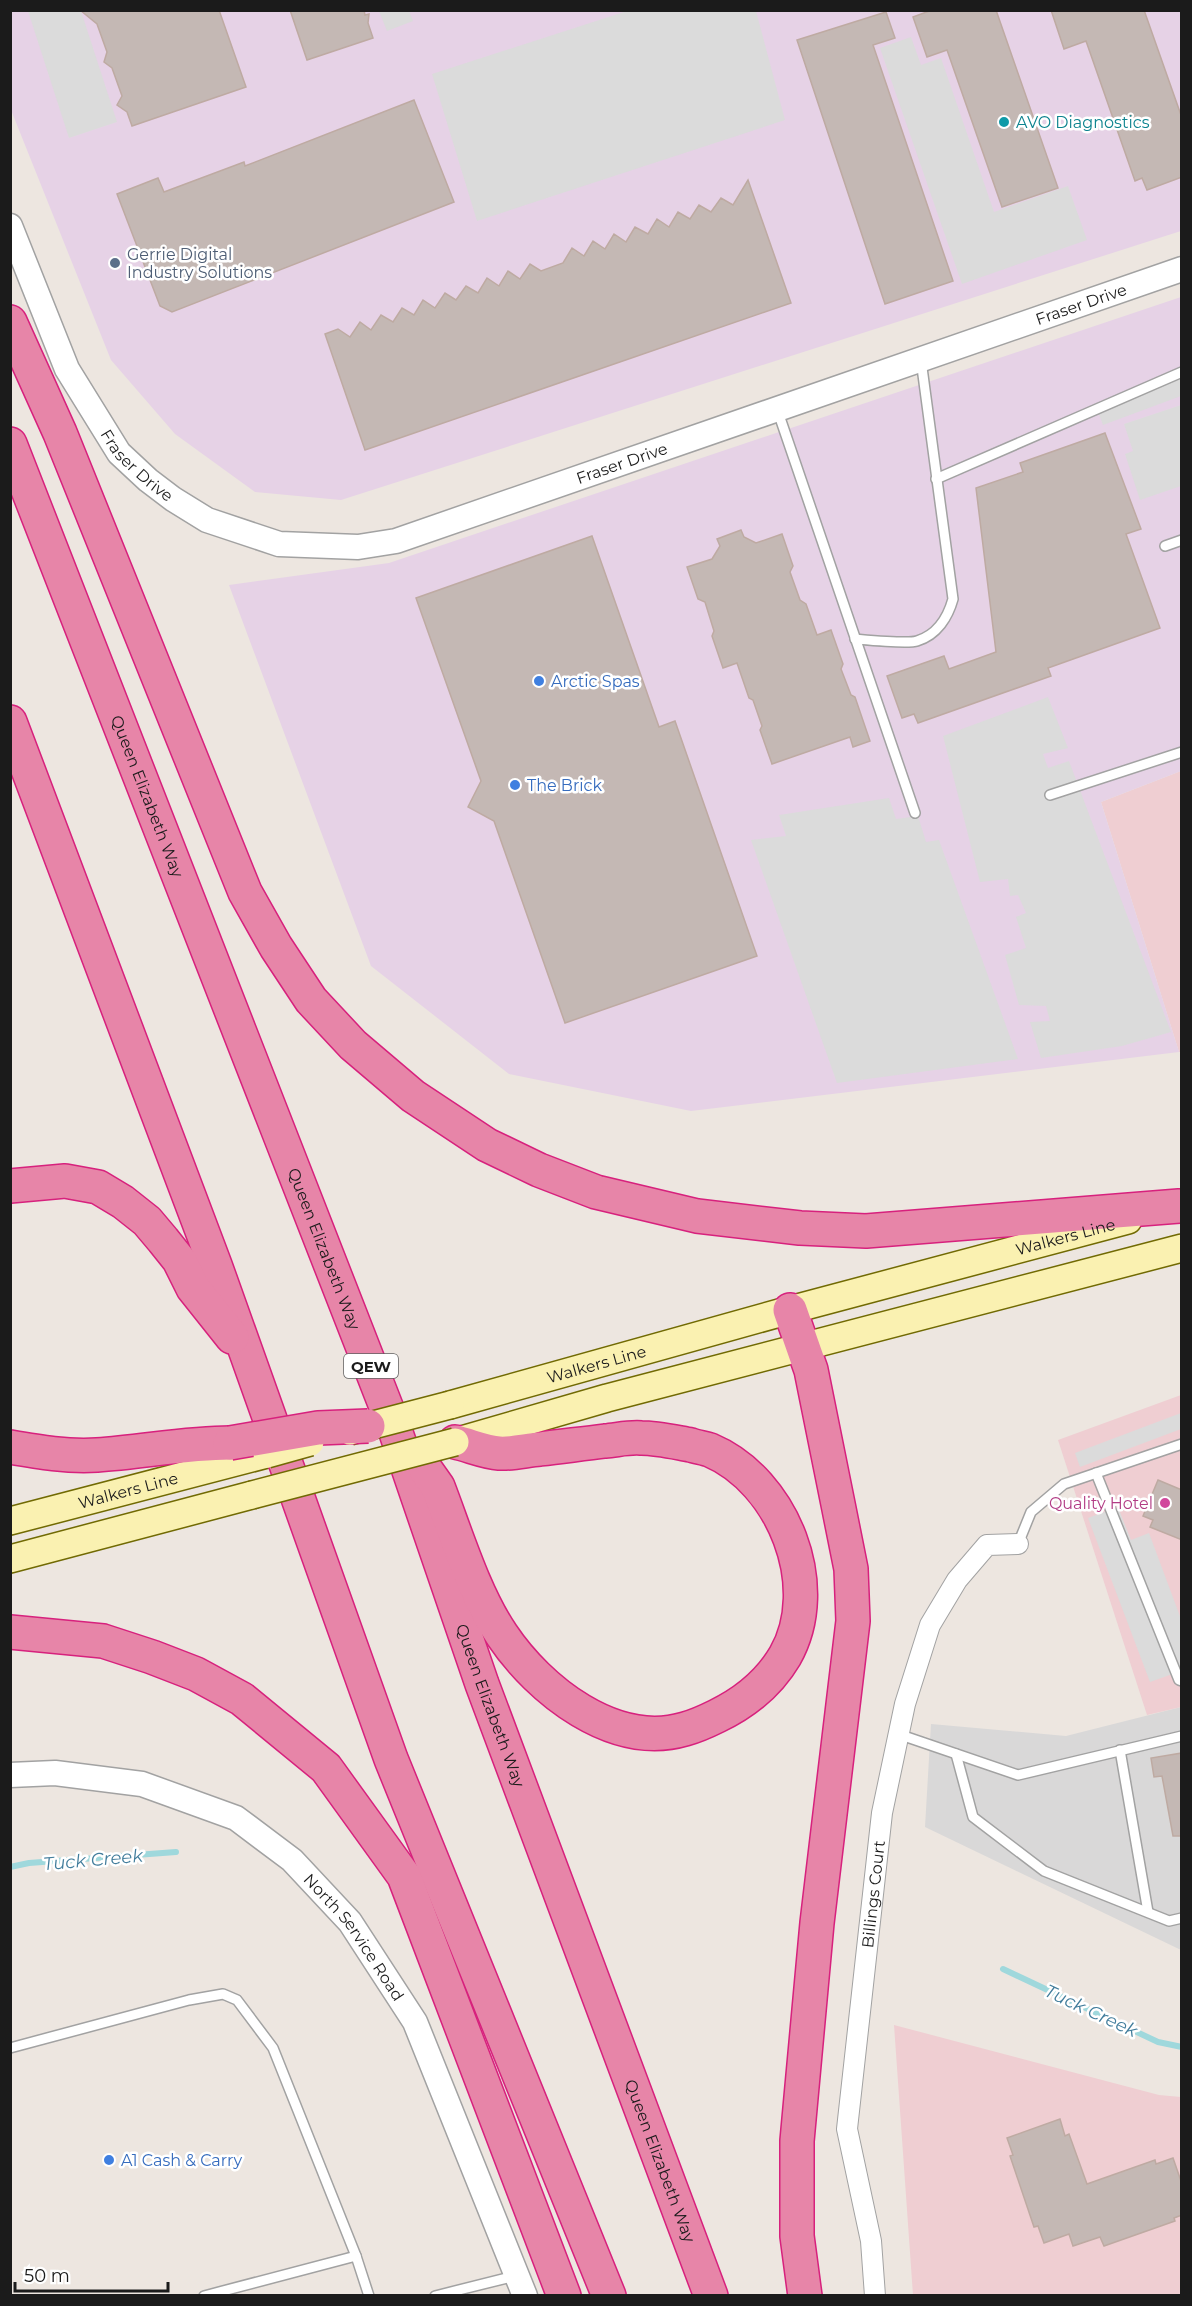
<svg xmlns="http://www.w3.org/2000/svg" width="1192" height="2306" font-family="Montserrat,sans-serif">
  <style>
    .residential { fill: #d9d8d8 }
    .commercial { fill: #efced2 }
    .industrial { fill: #e6d2e6 }
    .parking { fill: #dbdbdb }
    .lines { fill: none; stroke-linecap: round; stroke-linejoin: round }
    .stream { stroke: #9fd8dc; stroke-width: 6 }
    .building { fill: #c4b8b4; stroke: #beaaa2; stroke-width: 1.5 }
    .service-casing { stroke: #a2a2a2; stroke-width: 12 }
    .minor-casing { stroke: #a2a2a2; stroke-width: 22 }
    .tertiary-casing { stroke: #a2a2a2; stroke-width: 27 }
    .secondary-casing { stroke: #716a03; stroke-width: 30 }
    .motorway-casing { stroke: #d7217d; stroke-width: 36 }
    .service { stroke: #fff; stroke-width: 9 }
    .minor { stroke: #fff; stroke-width: 20 }
    .tertiary { stroke: #fff; stroke-width: 24 }
    .secondary { stroke: #faf1b1; stroke-width: 27 }
    .motorway { stroke: #e785a8; stroke-width: 33 }
    .secondary-bridge-casing { stroke: #716a03; stroke-width: 30; stroke-linecap: butt }
    .motorway-bridge-casing { stroke: #d7217d; stroke-width: 36; stroke-linecap: butt }
    .secondary-bridge { stroke: #faf1b1; stroke-width: 27 }
    .motorway-bridge { stroke: #e785a8; stroke-width: 33 }
    .culture-dot { fill: #0f9aa8; stroke: #fff; stroke-width: 2 }
    .service-dot { fill: #5c6f8a; stroke: #fff; stroke-width: 2 }
    .shop-dot { fill: #3f7fe0; stroke: #fff; stroke-width: 2 }
    .hotel-dot { fill: #d1479c; stroke: #fff; stroke-width: 2 }
    .labels { text-anchor: middle; dominant-baseline: central; stroke-width: 5; stroke-linejoin: round; paint-order: stroke }
    .shield { fill: #fff; stroke: #5f5f5f; stroke-width: 1.5 }
    .shield-label { font-size: 15px; font-weight: bold; fill: #1b1b1b }
    .culture-label { font-size: 16px; fill: #0d838f; stroke: #fff; text-anchor: start }
    .service-label { font-size: 16px; fill: #4e5e75; stroke: #fff; text-anchor: start }
    .street-label { font-size: 16px; fill: #1b1b1b; stroke: #fff }
    .shop-label { font-size: 16px; fill: #366cbe; stroke: #fff; text-anchor: start }
    .hotel-label { font-size: 16px; fill: #b23c85; stroke: #fff; text-anchor: end }
    .water-label { font-size: 18px; font-style: italic; fill: #427d9c; stroke: #fff }
  </style>
  <rect width="100%" height="100%" fill="#ede6e0"/>
  <path class="residential" d="M1181,1707V1950L925,1827L931,1724L1066,1736Z"/>
  <g class="commercial">
    <path d="M1181,771V1052H1179L1101,802Z"/>
    <path d="M1181,1395V1707L1147,1715L1058,1440Z"/>
    <path d="M894,2025L1159,2095L1181,2097V2295H913Z"/>
  </g>
  <g class="industrial">
    <path d="M11,11H1181V231L341,500L255,492L175,434L111,360L11,110Z"/>
    <path d="M1181,297V771L1101,802L1179,1052L691,1111L509,1074L371,966L229,585L389,563Z"/>
  </g>
  <g class="parking">
    <path d="M28,11H81L117,122L69,138Z"/>
    <path d="M379,11H409L413,21L387,31Z"/>
    <path d="M627,11H756L785,120L477,221L432,74Z"/>
    <path d="M911,37L921,65L941,58L994,212L1068,186L1087,240L962,284L880,48Z"/>
    <path d="M1181,377V396L1103,425L1097,409Z"/>
    <path d="M1181,405V486L1140,500L1125,454L1133,451L1124,424Z"/>
    <path d="M1048,697L1068,748L1043,754L1048,768L1069,761L1171,1032L1122,1046L1041,1058L1030,1022L1050,1021L1046,1006L1019,1005L1005,955L1026,948L1016,917L1026,913L1018,895L1010,896L1008,879L980,882L943,736Z"/>
    <path d="M889,798L896,819L918,816L926,842L939,840L1018,1059L837,1083L751,840L786,836L779,815Z"/>
    <path d="M1181,1413V1429L1080,1467L1075,1453Z"/>
    <path d="M1118,1507L1131,1540L1149,1533L1181,1619V1671L1150,1682L1088,1518Z"/>
  </g>
  <g class="lines">
    <g class="stream">
      <path d="M10,1867L29,1863L176,1852"/>
      <path d="M1003,1969L1158,2042L1182,2047"/>
    </g>
  </g>
  <g class="building">
    <path d="M80,10H219L246,87L132,126L127,112L117,105L122,96L112,68L104,62L107,52L97,24Z"/>
    <path d="M290,10H364L365,15L369,14L368,23L373,38L307,60Z"/>
    <path d="M932,10H996L1058,188L1002,207L947,50L927,57L913,17Z"/>
    <path d="M1051,10H1144L1182,118V177L1147,190L1142,178L1135,181L1086,41L1064,49Z"/>
    <path d="M886,12L895,38L873,45L953,281L885,304L797,40Z"/>
    <path d="M414,100L454,202L172,312L160,306L117,194L158,178L164,192L244,162L245,166Z"/>
    <path d="M748,180L791,303L365,450L325,334L338,329L350,337L360,322L371,330L381,315L393,322L402,308L414,315L423,300L435,308L445,293L456,300L466,286L478,293L487,278L499,286L508,271L520,279L530,264L541,271L563,263L572,248L584,256L593,241L605,249L614,234L626,242L635,227L648,234L657,219L669,227L678,212L690,219L699,205L711,212L721,198L733,205Z"/>
    <path d="M1105,433L1141,529L1126,534L1160,628L1048,668L1051,676L918,723L914,714L902,718L887,676L944,656L949,669L996,652L976,488L1023,472L1020,463Z"/>
    <path d="M741,530L744,537L756,543L782,534L793,566L790,572L800,600L806,604L817,635L831,630L843,664L841,669L851,695L855,697L870,741L853,747L850,737L772,764L760,730L762,726L753,700L749,698L737,663L723,668L712,636L714,631L705,602L698,599L687,567L712,559L720,546L717,539Z"/>
    <path d="M592,536L659,727L675,721L757,956L565,1023L494,821L468,807L481,781L416,598Z"/>
    <path d="M1158,1480L1182,1490V1540L1150,1527L1153,1520L1143,1516Z"/>
    <path d="M1182,1753V1836H1173L1162,1776L1154,1777L1151,1758Z"/>
    <path d="M1060,2119L1065,2136L1069,2134L1087,2184L1155,2160L1156,2164L1173,2158L1182,2184V2215L1174,2218L1175,2221L1104,2246L1100,2237L1073,2246L1069,2234L1044,2243L1038,2226L1034,2227L1010,2156L1013,2155L1007,2138Z"/>
  </g>
  <g class="lines">
    <defs>
      <g id="service">
        <path d="M777,409L915,813"/>
        <path d="M936,479L1182,372"/>
        <path d="M1165,546L1182,540"/>
        <path d="M855,639C867,640 908,644 917,641C937,635 948,617 953,599L921,360"/>
        <path d="M1050,795L1182,752"/>
        <path d="M1096,1473L1179,1680L1182,1681"/>
        <path d="M1018,1544L1031,1512L1064,1484L1182,1444"/>
        <path d="M898,1734L1018,1775L1182,1736"/>
        <path d="M1120,1750L1148,1912"/>
        <path d="M956,1754L973,1817L1044,1871L1169,1921L1182,1918"/>
        <path d="M10,2048L189,2000L223,1994L237,2000L273,2048L356,2256"/>
        <path d="M204,2296L356,2256L369,2296"/>
        <path d="M435,2296L515,2276"/>
      </g>
      <g id="minor">
        <path id="s1" d="M875,2296L871,2241L847,2129L882,1813L905,1704L930,1625L957,1580L987,1545L1018,1544"/>
      </g>
      <g id="tertiary">
        <path id="s2" d="M10,226L67,369L119,453L148,480L173,499L207,520L279,544L358,547L396,541L1182,269"/>
        <path id="s3" d="M10,1775L55,1773L142,1784L236,1818L292,1860L350,1922L415,2022L525,2296"/>
      </g>
      <g id="secondary">
        <path id="s4" d="M450,1405L790,1310L1128,1220"/>
        <path d="M455,1442L607,1398L1182,1248"/>
        <path id="s5" d="M10,1521L267,1454"/>
        <path d="M10,1559L252,1495"/>
      </g>
      <g id="motorway">
        <path d="M10,322L60,433L245,892L276,947L311,1000L353,1045L413,1096L487,1145L539,1170L596,1192L697,1216L800,1228L866,1231L1179,1206"/>
        <path id="s6" d="M10,444L394,1427L482,1684L711,2296"/>
        <path d="M10,722L215,1265L391,1759L609,2296"/>
        <path d="M10,1186L65,1181L98,1187L123,1202L147,1221L163,1240L179,1260L193,1288L232,1337"/>
        <path d="M790,1310L811,1370L839,1509L851,1569L853,1621L817,1923L797,2141V2236L805,2296"/>
        <path d="M10,1447C39,1452 68,1457 97,1455C142,1452 186,1443 230,1443"/>
        <path d="M426,1470L438,1487C456,1534 474,1594 502,1635C539,1690 614,1750 685,1729C696,1726 707,1721 717,1716C744,1703 769,1683 785,1656C825,1586 783,1481 710,1450C704,1448 697,1447 691,1445C674,1442 657,1438 641,1438C629,1437 617,1440 605,1441C583,1444 562,1446 540,1449C527,1450 512,1454 499,1453C485,1452 469,1445 455,1442"/>
        <path d="M10,1632L103,1641L152,1657L196,1674L242,1699L326,1768L404,1876L564,2296"/>
      </g>
    </defs>
    <use href="#service" class="service-casing"/>
    <use href="#minor" class="minor-casing"/>
    <use href="#tertiary" class="tertiary-casing"/>
    <use href="#secondary" class="secondary-casing"/>
    <use href="#motorway" class="motorway-casing"/>
    <use href="#service" class="service"/>
    <use href="#minor" class="minor"/>
    <use href="#tertiary" class="tertiary"/>
    <use href="#secondary" class="secondary"/>
    <use href="#motorway" class="motorway"/>
    <defs>
      <g id="secondary-bridge">
        <path d="M350,1431L450,1405"/>
        <path d="M267,1454L310,1442"/>
        <path d="M252,1495L455,1442"/>
      </g>
      <path id="motorway-bridge" d="M230,1443L318,1428L368,1426"/>
    </defs>
    <use href="#secondary-bridge" class="secondary-bridge-casing"/>
    <use href="#motorway-bridge" class="motorway-bridge-casing"/>
    <use href="#secondary-bridge" class="secondary-bridge"/>
    <use href="#motorway-bridge" class="motorway-bridge"/>
  </g>
  <circle class="culture-dot" cx="1004" cy="122" r="6"/>
  <circle class="service-dot" cx="115" cy="263" r="6"/>
  <g class="shop-dot">
    <circle cx="539" cy="681" r="6"/>
    <circle cx="515" cy="785" r="6"/>
    <circle cx="109" cy="2160" r="6"/>
  </g>
  <circle class="hotel-dot" cx="1165" cy="1503" r="6"/>
  <g class="labels">
    <rect class="shield" x="344" y="1354" width="54" height="24" rx="4.5"/>
    <g class="shield-label">
      <text x="371" y="1366">QEW</text>
    </g>
    <g class="culture-label">
      <text x="1016" y="122">AVO Diagnostics</text>
    </g>
    <g class="service-label">
      <text x="127" y="254">Gerrie Digital<tspan x="127" dy="18">Industry Solutions</tspan></text>
    </g>
    <g class="street-label">
      <text stroke="none"><textPath href="#s2" startOffset="1282">Fraser Drive</textPath></text>
      <text stroke="none"><textPath href="#s2" startOffset="796">Fraser Drive</textPath></text>
      <text stroke="none"><textPath href="#s2" startOffset="274">Fraser Drive</textPath></text>
      <text stroke="none"><textPath href="#s6" startOffset="378">Queen Elizabeth Way</textPath></text>
      <text stroke="none"><textPath href="#s4" startOffset="638">Walkers Line</textPath></text>
      <text stroke="none"><textPath href="#s6" startOffset="864">Queen Elizabeth Way</textPath></text>
      <text stroke="none"><textPath href="#s4" startOffset="152">Walkers Line</textPath></text>
      <text stroke="none"><textPath href="#s5" startOffset="122">Walkers Line</textPath></text>
      <text stroke="none"><textPath href="#s6" startOffset="1350">Queen Elizabeth Way</textPath></text>
      <text stroke="none"><textPath href="#s1" startOffset="406">Billings Court</textPath></text>
      <text stroke="none"><textPath href="#s3" startOffset="402">North Service Road</textPath></text>
      <text stroke="none"><textPath href="#s6" startOffset="1836">Queen Elizabeth Way</textPath></text>
    </g>
    <g class="shop-label">
      <text x="551" y="681">Arctic Spas</text>
      <text x="527" y="785">The Brick</text>
      <text x="121" y="2160">A1 Cash &amp; Carry</text>
    </g>
    <g class="hotel-label">
      <text x="1153" y="1503">Quality Hotel</text>
    </g>
    <g class="water-label">
      <text transform="translate(93 1860) rotate(-5)">Tuck Creek</text>
      <text transform="translate(1091 2011) rotate(25)">Tuck Creek</text>
    </g>
  </g>
  <rect width="1192" height="2306" fill="none" stroke="#1b1b1b" stroke-width="24"/>
  <path d="M15 2282v9h153v-9" fill="none" stroke="#1b1b1b" stroke-width="3"/>
  <text x="24" y="2282" font-size="18" fill="#1b1b1b" stroke="#ffffff" stroke-width="4.5" paint-order="stroke">50 m</text>
</svg>
